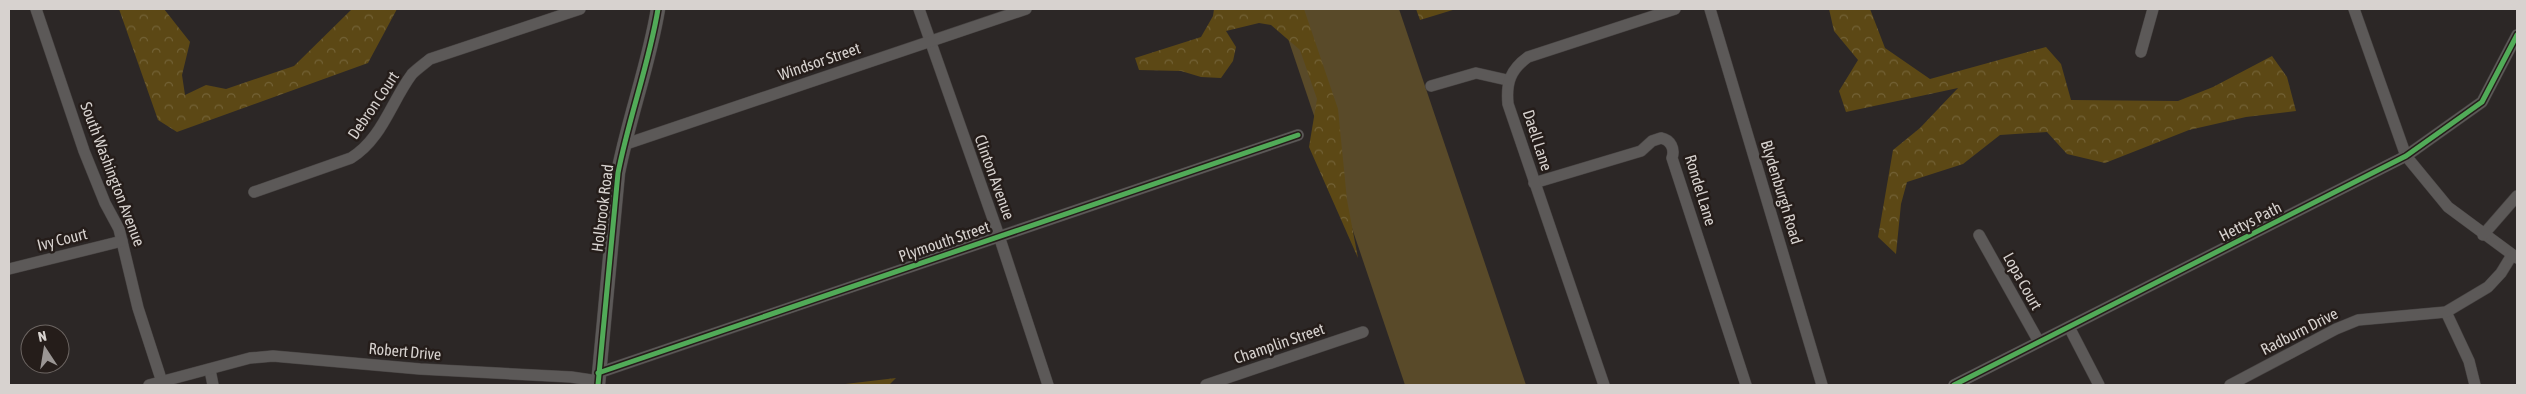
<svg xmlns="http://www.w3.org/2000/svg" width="2526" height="394" font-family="'Asap Condensed',sans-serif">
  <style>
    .grass { fill: #594a29 }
    .forest { fill: url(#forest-crowns) }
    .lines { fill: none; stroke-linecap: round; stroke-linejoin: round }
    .minor-casing { stroke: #474342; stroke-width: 12 }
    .tertiary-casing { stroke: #474342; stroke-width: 15 }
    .minor { stroke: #5c5958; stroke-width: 11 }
    .tertiary { stroke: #5c5958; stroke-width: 14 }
    .cycleway-casing { stroke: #251d1a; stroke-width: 8 }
    .cycleway { stroke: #51ab58; stroke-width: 5 }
    .labels { text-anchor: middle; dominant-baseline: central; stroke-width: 5; stroke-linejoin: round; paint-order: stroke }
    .street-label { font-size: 16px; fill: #d7d2cf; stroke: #251d1a }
  </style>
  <defs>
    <pattern id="forest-crowns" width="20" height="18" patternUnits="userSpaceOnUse" patternTransform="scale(1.25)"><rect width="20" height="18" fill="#5c4815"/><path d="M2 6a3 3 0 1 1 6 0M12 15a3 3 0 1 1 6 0" fill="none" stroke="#736236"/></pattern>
  </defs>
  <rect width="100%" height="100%" fill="#2c2726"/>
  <path class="grass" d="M1278,9H1399L1526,385H1405Z"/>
  <g class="forest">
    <path d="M119,9H164L190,42L182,75L185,95L206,85L226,89L294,66L352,9H397L368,63L177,132L158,120Z"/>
    <path d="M1214,9H1304L1338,109L1347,200L1358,258L1309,147L1317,99L1300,50L1271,25L1259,23L1226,31L1236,47L1233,61L1221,78L1201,77L1181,71L1139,70L1135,58L1201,37L1213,16Z"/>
    <path d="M1416,9H1456L1420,20Z"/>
    <path d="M1829,9H1870L1885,48L1930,79L2046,47L2061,64L2071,100L2178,101L2213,87L2272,56L2287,77L2296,111L2246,117L2189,130L2105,163L2067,154L2047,132L2000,135L1963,164L1907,182L1901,204L1896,254L1878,237L1893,150L1920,128L1958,88L1846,112L1839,91L1858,60L1834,31Z"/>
    <path d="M896,378L889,385H837Z"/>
  </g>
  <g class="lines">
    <defs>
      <g id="minor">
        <path d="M36,9L84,151L105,203L119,229L138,308L162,382"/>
        <path d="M919,9L999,236L1048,385"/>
        <path d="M1710,9L1822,385"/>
        <path d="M2354,9L2406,156L2448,207L2517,258"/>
        <path d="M2141,52L2153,9"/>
        <path d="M1431,86L1476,73L1507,80"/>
        <path d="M623,145L1026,9"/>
        <path d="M1534,183L1641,151L1652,141L1661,138C1671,140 1675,149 1672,158L1746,385"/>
        <path d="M254,192L351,158C382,139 391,102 412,74C417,69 424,64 430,59L580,9"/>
        <path d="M1979,235L2039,342"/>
        <path d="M2483,235L2517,196"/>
        <path d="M9,269L122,241"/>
        <path d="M2446,312L2469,361L2475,385"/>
        <path d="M2069,327L2099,385"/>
        <path d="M210,370L213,385"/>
        <path d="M598,373L1298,135"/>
        <path d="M149,385L250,358L273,356L420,369L571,377L598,381"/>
        <path d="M1206,385L1363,332"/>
        <path d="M1604,385L1508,104C1506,83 1510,70 1528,57L1675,9"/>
        <path d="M1954,385L2406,156L2482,102L2517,35"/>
        <path d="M2230,385L2336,329L2358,320L2446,312L2488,287L2501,273L2512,255"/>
      </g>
      <path id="tertiary" d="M598,385L618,173C629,117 649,64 658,9"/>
    </defs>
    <use href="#minor" class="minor-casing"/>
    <use href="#tertiary" class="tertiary-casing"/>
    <use href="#minor" class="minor"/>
    <use href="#tertiary" class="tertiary"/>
    <defs>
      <g id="cycleway">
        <path d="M598,373L1298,135"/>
        <path d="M598,385L618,173C629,117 649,64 658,9"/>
        <path d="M1954,385L2406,156L2482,102L2517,35"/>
      </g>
    </defs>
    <use href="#cycleway" class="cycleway-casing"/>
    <use href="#cycleway" class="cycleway"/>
  </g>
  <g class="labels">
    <g class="street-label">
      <text transform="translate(819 61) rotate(-19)">Windsor Street</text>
      <text transform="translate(373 105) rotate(-56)">Debron Court</text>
      <text transform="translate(1538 140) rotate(72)">Daell Lane</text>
      <text transform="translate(113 174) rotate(69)">South Washington Avenue</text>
      <text transform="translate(995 177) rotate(70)">Clinton Avenue</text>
      <text transform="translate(1701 190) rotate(73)">Rondel Lane</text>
      <text transform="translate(1782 192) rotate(73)">Blydenburgh Road</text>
      <text transform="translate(602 208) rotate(-83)">Holbrook Road</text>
      <text transform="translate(2250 221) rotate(-27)">Hettys Path</text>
      <text transform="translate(62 239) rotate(-14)">Ivy Court</text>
      <text transform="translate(944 241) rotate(-19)">Plymouth Street</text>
      <text transform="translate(2023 281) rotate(61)">Lopa Court</text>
      <text transform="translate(2299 331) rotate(-27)">Radburn Drive</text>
      <text transform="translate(1279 343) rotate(-19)">Champlin Street</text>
      <text transform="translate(405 351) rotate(5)">Robert Drive</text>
    </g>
  </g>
  <rect width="2526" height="394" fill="none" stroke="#d7d2cf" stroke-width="20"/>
  <g transform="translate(45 349) rotate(348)"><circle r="24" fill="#251d1a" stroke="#6c6562"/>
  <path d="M0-4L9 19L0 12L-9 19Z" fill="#9b9694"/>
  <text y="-8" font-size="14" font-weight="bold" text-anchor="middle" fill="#d7d2cf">N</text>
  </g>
</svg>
